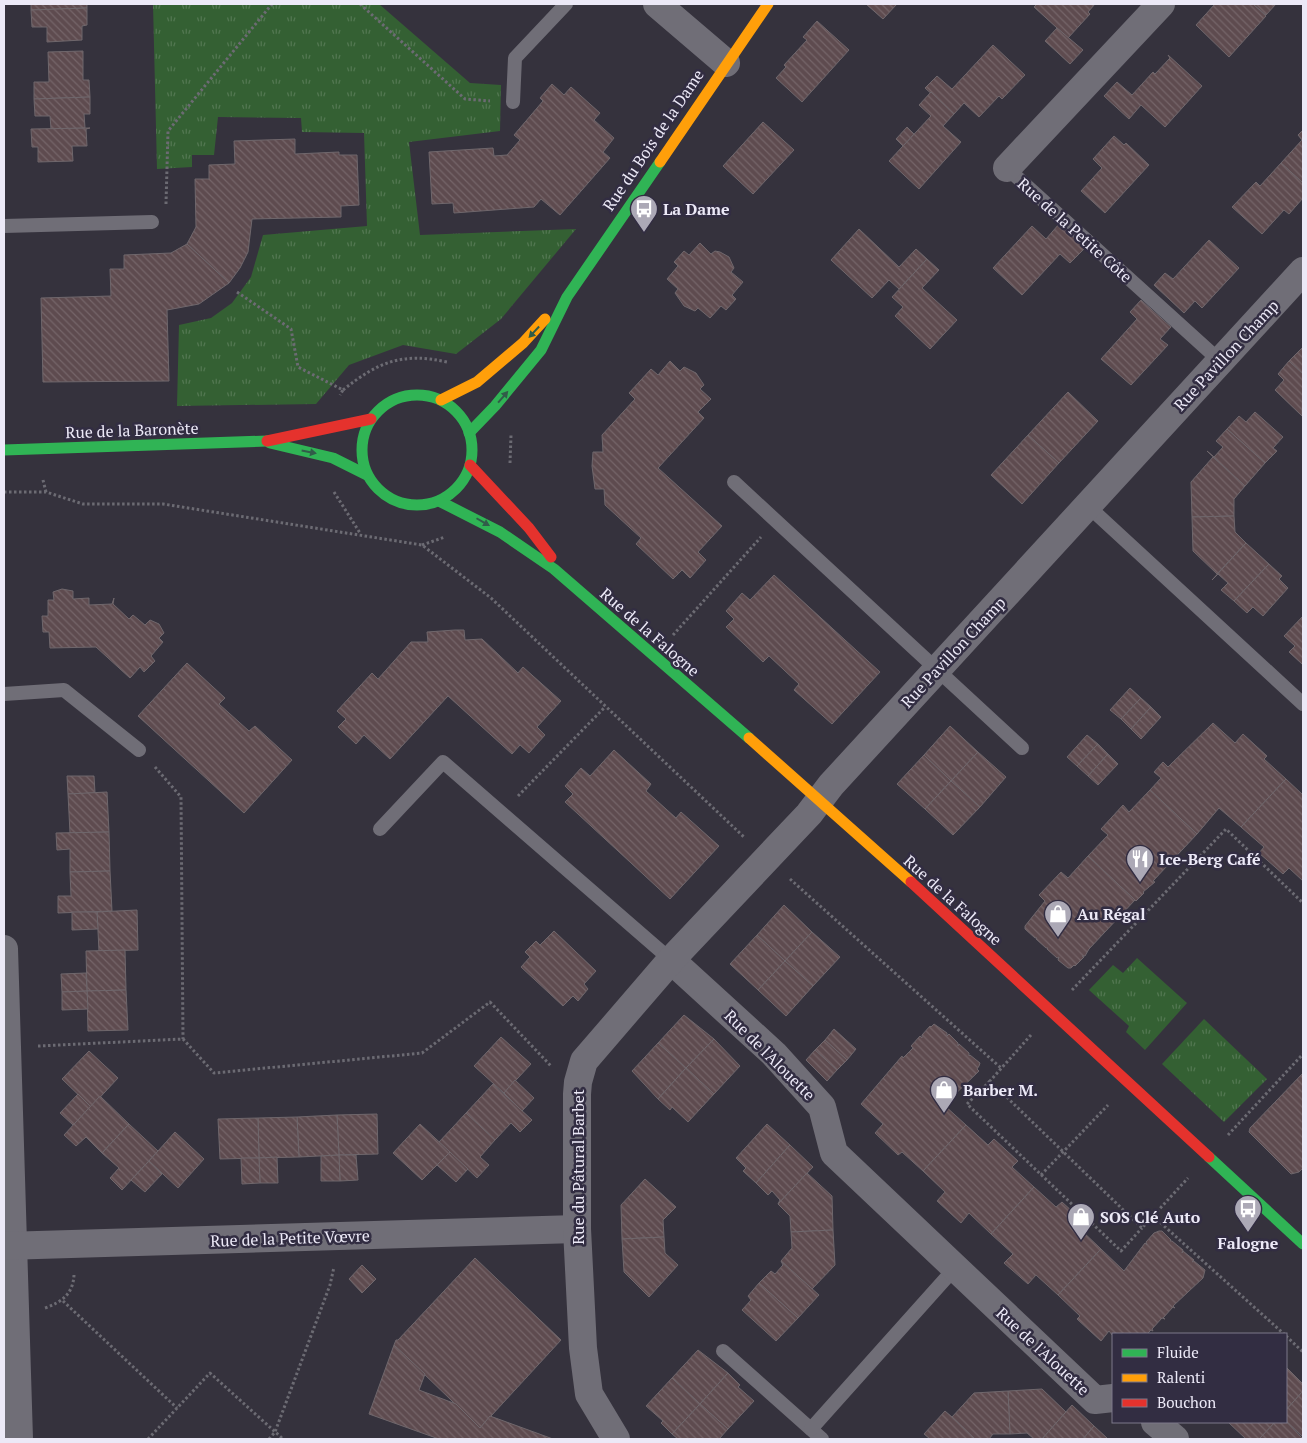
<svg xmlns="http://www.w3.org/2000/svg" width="1307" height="1443" font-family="'PT Serif',serif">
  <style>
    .grass { fill: url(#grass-tufts) }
    .building { fill: url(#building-back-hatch); stroke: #6f676c }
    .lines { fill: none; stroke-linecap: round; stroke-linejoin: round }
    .path { stroke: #6c6b73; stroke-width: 3; stroke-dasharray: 2.5 2.5; stroke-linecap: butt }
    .lane { stroke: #706e77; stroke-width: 14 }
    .street { stroke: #706e77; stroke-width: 28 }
    .fast { stroke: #30b455; stroke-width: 11 }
    .slow { stroke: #ff9f0a; stroke-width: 11 }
    .jam { stroke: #e5322d; stroke-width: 11 }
    .oneway { fill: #315c49 }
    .labels { text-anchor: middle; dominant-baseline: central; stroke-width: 5; stroke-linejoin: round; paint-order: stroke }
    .street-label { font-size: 16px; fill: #ece9f7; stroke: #322d42 }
    .poi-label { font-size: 16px; font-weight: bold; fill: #ece9f7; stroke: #322d42; text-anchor: start }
  </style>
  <defs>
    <pattern id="grass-tufts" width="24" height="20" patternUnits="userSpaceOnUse" patternTransform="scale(1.25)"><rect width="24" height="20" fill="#346033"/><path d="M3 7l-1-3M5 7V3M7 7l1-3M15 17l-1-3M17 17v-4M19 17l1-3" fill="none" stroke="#527751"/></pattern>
    <pattern id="building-back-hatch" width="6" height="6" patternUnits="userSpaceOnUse" patternTransform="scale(1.25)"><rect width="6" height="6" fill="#5e4b4f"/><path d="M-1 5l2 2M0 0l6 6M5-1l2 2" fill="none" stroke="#756569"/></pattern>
  </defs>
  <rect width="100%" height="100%" fill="#35323d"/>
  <g class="grass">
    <path d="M153,4H379L470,83L501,85L500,131L409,142L420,235L576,229L501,319L456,354L403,345L349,365L316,404L177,406L179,325L211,318L232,303L251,277L263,235L367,226L364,133L302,132L301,118L218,117L214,155H192V167L157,169Z"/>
    <path d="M1137,958L1187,1003L1145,1050L1126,1032L1129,1026L1089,990L1113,965L1123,973Z"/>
    <path d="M1204,1019L1267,1079L1224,1122L1162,1064Z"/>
  </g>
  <g class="building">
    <path d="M31,4H87V8L31,10Z"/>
    <path d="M866,4H897L883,19Z"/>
    <path d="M1037,4H1095L1088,12L1090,14L1068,38L1034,7Z"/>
    <path d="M1215,4H1253L1266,16L1229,57L1196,25Z"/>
    <path d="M1253,4H1276L1266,15Z"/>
    <path d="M87,8V25L82,26V40L47,42V27H32L31,10Z"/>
    <path d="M817,21L849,50L802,102L776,78L786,67L784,65L807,40L803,37Z"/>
    <path d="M1057,28L1083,50L1070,64L1045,41Z"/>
    <path d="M993,45L1025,75L1002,99L999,96L979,117L964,103L954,114L925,88L937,76L952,89Z"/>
    <path d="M83,51V80H89L90,97L34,99V82H49L48,52Z"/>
    <path d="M1168,55L1202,86L1165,127L1141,105L1129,119L1104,96L1117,82L1132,95L1153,72L1155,74L1170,58Z"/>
    <path d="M552,84L564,95L571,87L600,113L594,120L614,138L603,152L610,158L560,215L541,199L534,207L454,213L453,203L432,204L429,152L493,148L494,156L507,155L520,140L514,135L543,101L540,98Z"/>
    <path d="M931,92L954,114L943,126L961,142L919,189L889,161L931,116L919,105Z"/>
    <path d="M90,97V114H84L85,128L51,129L50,116H35L34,99Z"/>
    <path d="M763,122L794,150L753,194L723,166Z"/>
    <path d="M907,127L914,134L903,146L896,139Z"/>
    <path d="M90,128L86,129L87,146H72L73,161L38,162V147H32L31,129Z"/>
    <path d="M1303,130V183L1281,163L1302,140L1298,135Z"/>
    <path d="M1114,136L1124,145L1126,143L1149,165L1105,213L1081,191L1102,168L1093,159Z"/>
    <path d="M295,139V154L339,152V155H357L359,205L341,206V217L252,219L248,252L240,268L229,283L187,244L196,227L195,179H209V165L235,164L234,141Z"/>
    <path d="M1281,163L1303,183V198L1289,214L1284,210L1262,234L1232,207L1256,182L1260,186Z"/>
    <path d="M1059,224L1085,248L1070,263L1060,254L1022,295L993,268L1032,226L1046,239Z"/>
    <path d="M859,229L899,267L916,249L927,259L899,289L889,280L872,298L831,260Z"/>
    <path d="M1209,240L1239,268L1202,308L1195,301L1184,313L1154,285L1165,273L1173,279Z"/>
    <path d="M700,243L711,254L715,251L720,252L729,257L734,268L731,272L743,282L732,295L736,299L726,310L721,306L710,318L698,308L695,311L684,306L675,293L678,289L667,279L678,266L674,262L684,251L689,255Z"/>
    <path d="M187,244L229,283L199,304L167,310L169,381L43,382L41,298L111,296L110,269H124V255L171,253Z"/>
    <path d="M927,259L939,270L922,288L957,320L930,349L895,316L903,307L892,297Z"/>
    <path d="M1141,300L1171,327L1160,339L1168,345L1131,385L1101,359L1137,319L1130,312Z"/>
    <path d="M1302,348L1303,350V374L1289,361Z"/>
    <path d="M670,361L680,371L684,367L696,373L704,385L700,389L711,399L698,412L704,418L658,468L722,526L698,552L706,560L690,578L682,570L673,579L636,544L641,538L605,505L604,489H595L592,466L593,452H603L602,435L635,399L629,393L651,369L658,375Z"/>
    <path d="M1289,361L1303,374L1302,416L1275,390L1284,380L1278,374Z"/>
    <path d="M1068,392L1098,421L1059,463L1028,435Z"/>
    <path d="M1255,412L1283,437L1273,448L1277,451L1265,463L1227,429L1239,416L1246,422Z"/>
    <path d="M1227,429L1265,463L1245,486L1207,451L1214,457L1223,447L1216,441Z"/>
    <path d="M1028,435L1059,463L1022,504L991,475Z"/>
    <path d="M1213,457L1245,486L1234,499V516L1192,517L1191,482Z"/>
    <path d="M1234,516L1235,532L1246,543L1217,574L1193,551L1192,517Z"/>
    <path d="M1246,543L1269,564L1234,601L1221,590L1228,583L1218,574L1212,580Z"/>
    <path d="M1269,564L1282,576L1279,579L1288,588L1263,616L1253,607L1247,613L1234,601Z"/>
    <path d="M774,575L880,672L832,724L794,690L799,684L769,656L763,662L726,627L734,619L726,611L742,593L750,600Z"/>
    <path d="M62,589L73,591V599L89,598V605L112,604L114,598L113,604L129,619L133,615L145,625L150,620L159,624L164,633L159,638L163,642L151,656L155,661L144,672L140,667L130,678L96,647L50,648L49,632H43L42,616H48V600H54L53,592Z"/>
    <path d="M1303,616V662L1302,664L1289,652L1295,646L1284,636Z"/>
    <path d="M455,630H464L465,640L482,639L518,673L523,667L561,701L537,727L545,735L529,753L520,745L512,754L448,696L390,759L364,735L356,744L338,727L346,719L337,711L372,673L378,679L411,642H428L427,632Z"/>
    <path d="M187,663L225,698L219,704L249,731L255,726L292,760L244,813L138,716Z"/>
    <path d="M1130,688L1141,698L1121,719L1110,710Z"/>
    <path d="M1141,698L1151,707L1131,729L1121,719Z"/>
    <path d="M1151,707L1161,717L1141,739L1131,729Z"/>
    <path d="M1213,723L1235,743L1243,734L1267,756L1264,759L1286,779L1241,827L1219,808L1197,834L1150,790L1161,778L1154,772L1163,762L1168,767Z"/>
    <path d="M950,726L978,752L951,781L924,755Z"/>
    <path d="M1087,735L1098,744L1077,766L1067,757Z"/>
    <path d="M1098,744L1108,754L1088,776L1077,766Z"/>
    <path d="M614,750L651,784L646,791L676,818L681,812L719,846L670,899L565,802L573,794L565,786L581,768L590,776Z"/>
    <path d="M978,752L1006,777L980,807L951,781Z"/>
    <path d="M1108,754L1118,764L1098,785L1088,776Z"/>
    <path d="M924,755L951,781L925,809L897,784Z"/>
    <path d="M67,776H94L95,793L68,794Z"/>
    <path d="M1286,779L1303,795V881L1289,868L1283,874L1259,853L1264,847L1241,827Z"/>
    <path d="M951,781L980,807L953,835L925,809Z"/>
    <path d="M1150,790L1197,834L1153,881L1155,882L1143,892L1144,893L1136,901L1088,856L1108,835L1101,829L1123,805L1129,812Z"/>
    <path d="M107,792L109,832L70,833L68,794Z"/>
    <path d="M109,832L110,871L70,872V849L57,850L56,833Z"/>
    <path d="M1088,856L1135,900L1089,949L1085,956H1082L1084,957L1075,966L1074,965L1071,968H1068L1058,960L1059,957L1057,958L1047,949L1048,948H1046L1036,939L1037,938H1035L1025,929V926L1045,901L1039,895L1061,872L1068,878Z"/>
    <path d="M110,871L112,911L58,913V896H71L70,872Z"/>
    <path d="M784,905L812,932L785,961L757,935Z"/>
    <path d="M137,910L138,950L99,951L97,912Z"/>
    <path d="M72,912H97L98,929L72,930Z"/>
    <path d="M554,931L596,971L584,984L588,989L578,1001L573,996L563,1006L521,967L530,957L525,952L536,941L540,945Z"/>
    <path d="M812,932L840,957L813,986L785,961Z"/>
    <path d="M757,935L785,961L758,990L730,964Z"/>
    <path d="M125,950L126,990L87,991L86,951Z"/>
    <path d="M785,961L813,986L786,1016L758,990Z"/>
    <path d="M86,973L87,991L62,992L61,974Z"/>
    <path d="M126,990L128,1030L88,1031L87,991Z"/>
    <path d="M87,991L88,1009L62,1010V992Z"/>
    <path d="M684,1015L714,1039L686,1068L658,1043Z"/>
    <path d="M934,1024L947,1033V1036L949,1034L958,1043V1046L959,1044L969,1053V1056L970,1055L980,1063L979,1066L977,1069L979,1071L944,1105L966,1125L923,1171L902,1152L898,1155L875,1133L883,1124L861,1104L902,1056L903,1058L913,1048L911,1046L920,1036L922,1038V1035L930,1026L931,1027Z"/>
    <path d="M834,1029L856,1049L847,1060L825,1040Z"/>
    <path d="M501,1037L531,1064L504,1093L474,1066Z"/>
    <path d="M714,1039L740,1066L714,1094L686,1068Z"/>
    <path d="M825,1040L847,1060L837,1070L815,1050Z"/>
    <path d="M658,1043L686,1068L658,1099L632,1071Z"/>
    <path d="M815,1050L837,1070L827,1081L806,1060Z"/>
    <path d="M89,1051L118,1078L91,1107L62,1079Z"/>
    <path d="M686,1068L714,1094L688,1122L672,1107L670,1110L658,1099Z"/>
    <path d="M1303,1073V1168L1299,1172L1291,1174L1249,1132L1250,1128Z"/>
    <path d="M515,1080L534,1098L522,1111L504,1093Z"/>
    <path d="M493,1084L532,1120L520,1132L511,1123L495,1140L466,1113Z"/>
    <path d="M78,1094L91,1107L73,1125L60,1113Z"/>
    <path d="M100,1096L129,1124L102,1153L86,1137L76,1146L64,1135Z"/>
    <path d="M466,1113L495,1140L480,1157L489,1165L477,1178L439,1142Z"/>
    <path d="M377,1114L378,1154L339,1155L337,1115Z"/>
    <path d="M337,1115L339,1155L299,1157L297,1117Z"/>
    <path d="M297,1117L299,1157L259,1158L258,1118Z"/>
    <path d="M258,1118L259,1158L220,1159L218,1119Z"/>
    <path d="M129,1124L158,1151L122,1190L110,1178L119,1168L102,1153Z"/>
    <path d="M420,1124L450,1152L422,1180L393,1153Z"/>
    <path d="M767,1124L790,1145L756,1183L743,1171L746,1168L736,1158Z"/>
    <path d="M966,1125L988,1145L994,1139L1018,1161L1012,1167L1034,1187L991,1234L969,1213L961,1223L937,1201L945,1192L923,1171Z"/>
    <path d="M175,1132L204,1159L178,1188L149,1161Z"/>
    <path d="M790,1145L813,1167L778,1204L780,1200L772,1191L768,1195L756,1183Z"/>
    <path d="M450,1152L468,1169L456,1182L437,1165Z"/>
    <path d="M339,1155H356L358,1180L340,1181Z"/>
    <path d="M339,1155L340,1181H321V1156Z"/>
    <path d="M277,1157L278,1183H260L259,1158Z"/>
    <path d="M241,1158H259L260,1183L242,1184Z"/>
    <path d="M149,1161L162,1174L145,1192L131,1180Z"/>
    <path d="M807,1173L832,1196L833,1230L791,1232L790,1216L778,1204Z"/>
    <path d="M645,1179L676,1207L663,1220L664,1237L622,1239L621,1205Z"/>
    <path d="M1034,1187L1056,1207L1062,1202L1085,1223L1080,1229L1101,1249L1058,1295L1036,1275L1028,1284L1004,1263L1013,1254L991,1234Z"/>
    <path d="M833,1230L835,1265L812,1289L781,1261L792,1248L791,1232Z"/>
    <path d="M1159,1231H1162L1171,1240L1170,1241H1172L1183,1250L1182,1253L1183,1251L1194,1260L1192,1262L1194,1261L1205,1270L1203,1278L1173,1306L1175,1308L1173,1307L1163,1318L1165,1319L1162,1318L1152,1329L1153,1331L1151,1330L1147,1334L1113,1336L1109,1331L1101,1341L1077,1319L1080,1316L1058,1295L1101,1249L1124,1271L1145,1243L1147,1245L1146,1242L1154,1233Z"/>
    <path d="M664,1237L665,1253L678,1265L649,1297L624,1272L622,1239Z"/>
    <path d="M475,1258L561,1340L480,1428L394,1345L396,1340H398Z"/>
    <path d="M781,1261L819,1295L798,1318L759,1283L771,1271L775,1274L783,1265Z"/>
    <path d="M362,1265L376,1279L362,1293L349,1279Z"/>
    <path d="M759,1283L798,1318L776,1341L742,1310L751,1300L748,1296Z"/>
    <path d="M394,1345L425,1374L419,1390L456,1404L480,1428L490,1416L553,1439H439L369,1414Z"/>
    <path d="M698,1350L728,1373L700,1404L672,1378Z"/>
    <path d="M1286,1367L1303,1384V1391L1286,1410Z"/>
    <path d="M728,1373L740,1385L738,1387L754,1401L728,1429L700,1404Z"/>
    <path d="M672,1378L700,1404L672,1434L661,1423L663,1421L646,1406Z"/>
    <path d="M1042,1389L1066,1412L1042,1439H1034L1027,1433L1010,1434L1008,1391Z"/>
    <path d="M1008,1391L1010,1434H993L989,1439H975L952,1417L974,1393Z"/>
    <path d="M1303,1391V1437L1286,1421V1410Z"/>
    <path d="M700,1404L728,1429L719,1439H678L672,1434Z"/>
    <path d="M1072,1405L1094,1426L1083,1439H1042Z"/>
    <path d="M945,1411L952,1417L975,1439H930L924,1434Z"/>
    <path d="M1286,1421L1303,1439H1259L1275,1422Z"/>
    <path d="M1228,1422H1275L1259,1439H1246Z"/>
    <path d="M1094,1426L1107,1438L1108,1439H1083Z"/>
  </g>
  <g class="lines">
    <g class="path">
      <path d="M360,4L465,99L490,101"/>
      <path d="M166,204L168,131L272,4"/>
      <path d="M237,292L291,329L298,367L343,390L340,395"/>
      <path d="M343,390C378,362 402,352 447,362"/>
      <path d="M510,463L511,435"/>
      <path d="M43,480L46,492"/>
      <path d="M4,492H46L83,504H163L422,545L491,598L745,838"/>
      <path d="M334,492L360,533"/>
      <path d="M422,545L445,537"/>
      <path d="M673,635L761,537"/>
      <path d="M155,767L181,797L183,1039"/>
      <path d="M518,796L605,707"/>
      <path d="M790,879L1001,1068"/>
      <path d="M1072,990L1226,829L1303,903"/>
      <path d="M1031,1035L990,1081L1142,1228L1188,1178"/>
      <path d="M38,1046L183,1039L214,1073L422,1053L490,1002L551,1066"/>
      <path d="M990,1081L967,1104L1121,1251L1142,1228"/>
      <path d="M1228,1135L1303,1054"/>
      <path d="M1041,1175L1108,1105"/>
      <path d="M1153,1216L1284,1334"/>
      <path d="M63,1301L177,1408"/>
      <path d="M45,1308C62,1302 73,1294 74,1275"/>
      <path d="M1286,1336L1303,1352"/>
      <path d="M148,1439L210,1373L283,1439"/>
      <path d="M269,1439L275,1432L330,1285L334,1267"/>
    </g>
    <g class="lane">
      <path d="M513,102L515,58L566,4"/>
      <path d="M1007,168L1220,361"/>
      <path d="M4,226L152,222"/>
      <path d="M734,482L1022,748"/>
      <path d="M1088,506L1303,704"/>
      <path d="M4,694L64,690L139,750"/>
      <path d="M380,829L443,762L671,960"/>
      <path d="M723,1351L822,1439"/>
      <path d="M811,1429L955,1268"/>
    </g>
    <g class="street">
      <path d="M657,4L726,63"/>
      <path d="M1007,168L1161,4"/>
      <path d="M4,949L19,1439"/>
      <path d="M671,960L774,1054L822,1107L834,1153L1095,1400L1113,1398"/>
      <path d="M4,1246L577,1229"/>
      <path d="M1155,1422L1175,1439"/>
      <path d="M616,1439L589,1394L583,1348L577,1229V1094L578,1082L584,1061L671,960L809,814L831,785L1303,271"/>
    </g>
    <g class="fast">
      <circle cx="417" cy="450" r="55"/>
      <path d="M469,433L495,406L541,350L567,297L660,162"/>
      <path d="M270,443L333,458L367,475"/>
      <path d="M4,450L267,441"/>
      <path d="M439,501L500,532L554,569L749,738"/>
      <path d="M1209,1157L1303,1244"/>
    </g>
    <g class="slow">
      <path d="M660,162L768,4"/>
      <path d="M441,400L477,382L523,343L545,319"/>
      <path d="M749,738L911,882"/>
    </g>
    <g class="jam">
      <path d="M267,441L371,419"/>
      <path d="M470,465L529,528L551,557"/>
      <path d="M911,882L1209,1157"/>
    </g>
  </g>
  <defs><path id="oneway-solid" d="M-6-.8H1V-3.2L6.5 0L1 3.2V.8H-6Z" transform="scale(1.25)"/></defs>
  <g class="oneway">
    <use href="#oneway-solid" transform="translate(534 332) rotate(133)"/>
    <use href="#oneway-solid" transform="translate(503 397) rotate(-49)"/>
    <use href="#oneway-solid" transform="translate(309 452) rotate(11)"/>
    <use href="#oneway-solid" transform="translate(483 522) rotate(30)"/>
  </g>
  <defs>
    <symbol id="bus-pin" viewBox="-11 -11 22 30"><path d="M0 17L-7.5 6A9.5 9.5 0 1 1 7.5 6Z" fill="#aca9b6" stroke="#322d42"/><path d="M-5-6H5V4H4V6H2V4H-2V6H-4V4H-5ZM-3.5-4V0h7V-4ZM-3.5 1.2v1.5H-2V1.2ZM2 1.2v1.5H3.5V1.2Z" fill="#fff"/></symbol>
    <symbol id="restaurant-pin" viewBox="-11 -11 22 30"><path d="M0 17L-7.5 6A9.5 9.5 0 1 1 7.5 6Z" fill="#aca9b6" stroke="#322d42"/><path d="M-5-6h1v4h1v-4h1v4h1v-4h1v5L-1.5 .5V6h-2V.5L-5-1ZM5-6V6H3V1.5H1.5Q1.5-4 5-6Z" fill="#fff"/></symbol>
    <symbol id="shop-pin" viewBox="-11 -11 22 30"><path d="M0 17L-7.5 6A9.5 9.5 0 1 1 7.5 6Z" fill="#aca9b6" stroke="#322d42"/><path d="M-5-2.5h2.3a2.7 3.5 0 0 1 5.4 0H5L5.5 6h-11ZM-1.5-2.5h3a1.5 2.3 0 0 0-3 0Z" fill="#fff"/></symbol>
  </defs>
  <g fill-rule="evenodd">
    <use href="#bus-pin" x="628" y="193" width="32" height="43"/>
    <use href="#restaurant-pin" x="1124" y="843" width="32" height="43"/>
    <use href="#shop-pin" x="1042" y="898" width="32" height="43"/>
    <use href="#shop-pin" x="928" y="1074" width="32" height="43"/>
    <use href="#bus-pin" x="1232" y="1193" width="32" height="43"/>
    <use href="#shop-pin" x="1065" y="1201" width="32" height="43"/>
  </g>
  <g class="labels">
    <g class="street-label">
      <text transform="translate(653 140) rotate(-56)">Rue du Bois de la Dame</text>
      <text transform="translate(1075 230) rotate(42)">Rue de la Petite Côte</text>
      <text transform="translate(1226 355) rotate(-47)">Rue Pavillon Champ</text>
      <text transform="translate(132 430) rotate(-2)">Rue de la Baronète</text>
      <text transform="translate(650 632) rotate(41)">Rue de la Falogne</text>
      <text transform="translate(953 652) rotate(-47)">Rue Pavillon Champ</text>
      <text transform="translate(953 900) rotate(42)">Rue de la Falogne</text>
      <text transform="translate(770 1055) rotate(45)">Rue de l'Alouette</text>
      <text transform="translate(578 1167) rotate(-90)">Rue du Pâtural Barbet</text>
      <text transform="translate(290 1238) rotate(-2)">Rue de la Petite Vœvre</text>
      <text transform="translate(1043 1351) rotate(43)">Rue de l'Alouette</text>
    </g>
    <g class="poi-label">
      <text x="663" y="209">La Dame</text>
      <text x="1159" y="859">Ice-Berg Café</text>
      <text x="1077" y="914">Au Régal</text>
      <text x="963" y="1090">Barber M.</text>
      <text x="1100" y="1217">SOS Clé Auto</text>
      <text x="1248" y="1243" text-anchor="middle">Falogne</text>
    </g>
  </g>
  <rect width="1307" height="1443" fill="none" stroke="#ece9f7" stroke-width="10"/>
  <rect x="1112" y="1333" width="175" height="90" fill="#322d42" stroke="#7c788a"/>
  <rect x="1122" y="1349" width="25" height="8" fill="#30b455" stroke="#7c788a"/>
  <text x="1157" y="1358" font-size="15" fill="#ece9f7">Fluide</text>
  <rect x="1122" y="1374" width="25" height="8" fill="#ff9f0a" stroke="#7c788a"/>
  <text x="1157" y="1383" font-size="15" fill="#ece9f7">Ralenti</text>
  <rect x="1122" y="1399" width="25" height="8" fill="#e5322d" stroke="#7c788a"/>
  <text x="1157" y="1408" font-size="15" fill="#ece9f7">Bouchon</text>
</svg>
